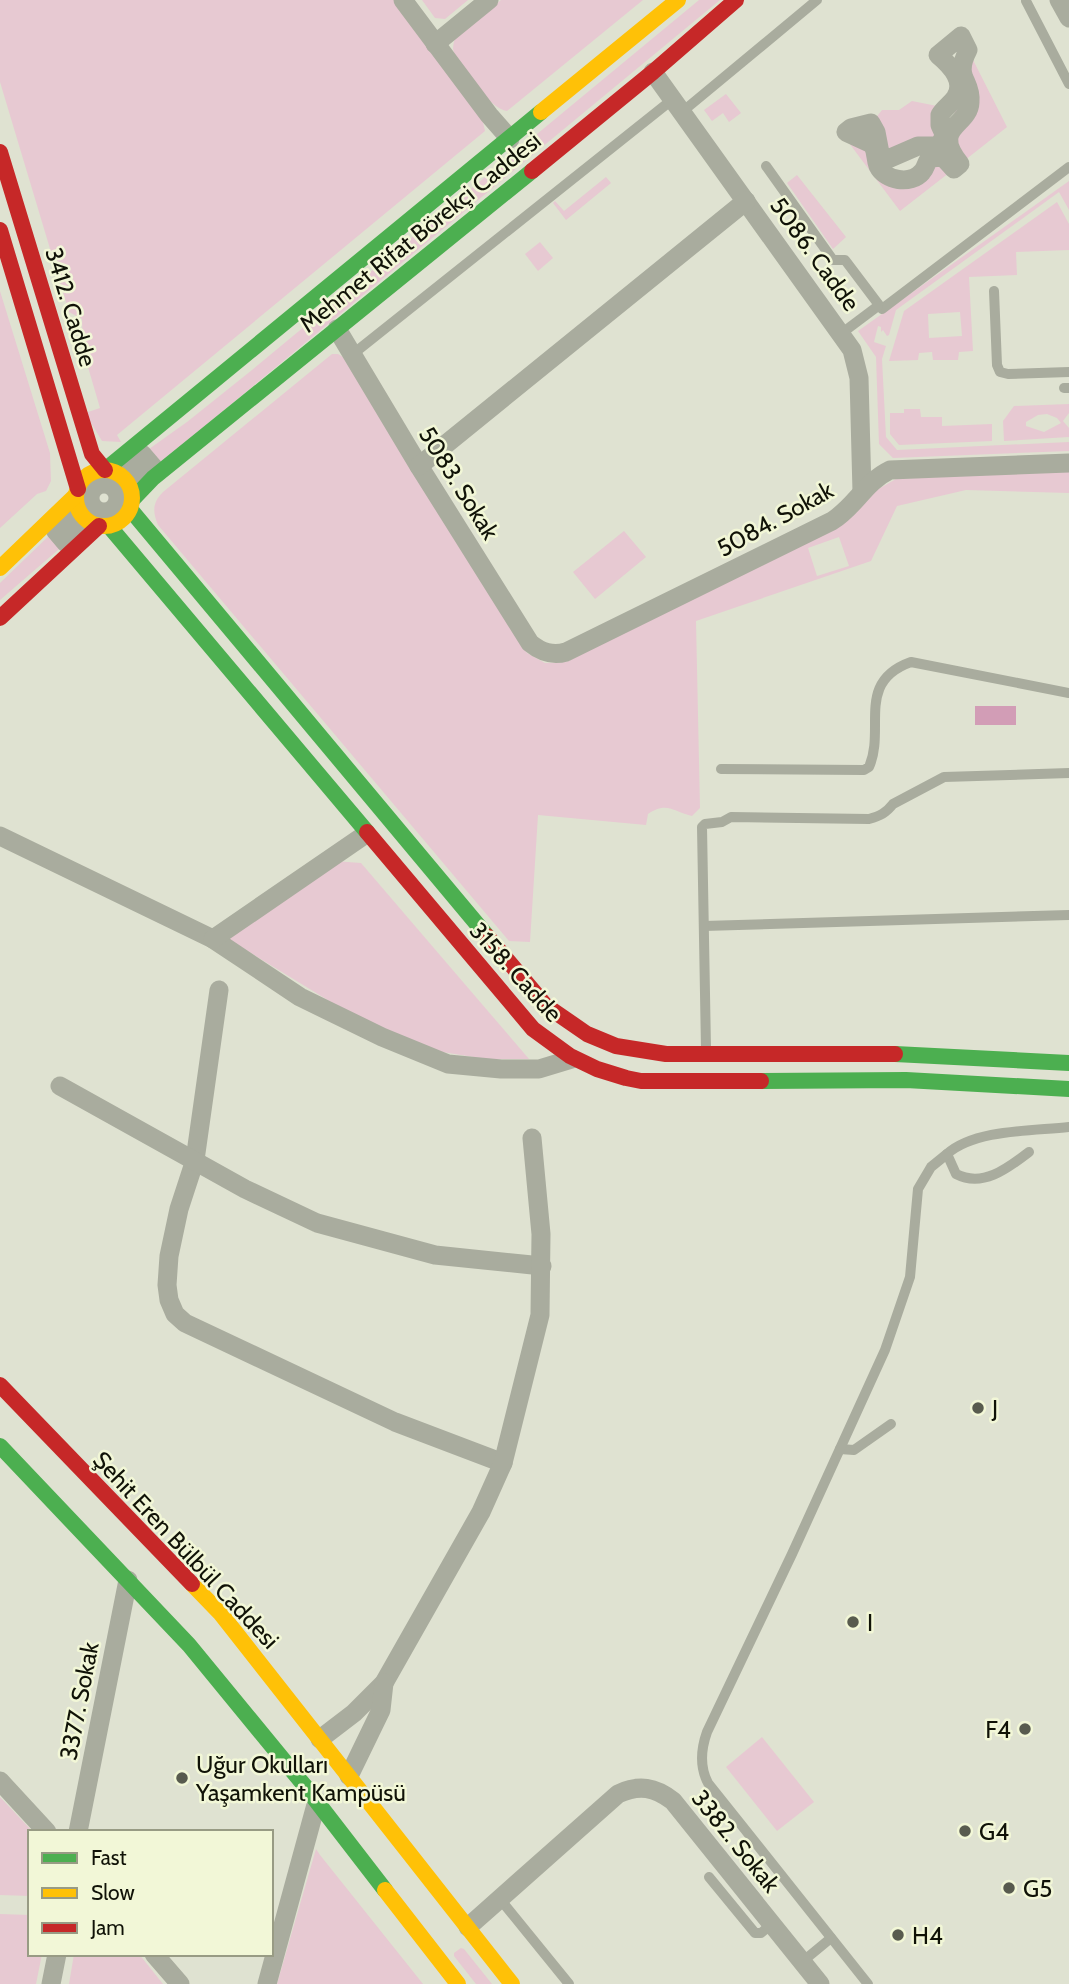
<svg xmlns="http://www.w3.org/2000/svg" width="1069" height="1984" font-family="Cabin,sans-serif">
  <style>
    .green { fill: #e7c9d2; fill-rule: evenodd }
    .water { fill: #d29db6 }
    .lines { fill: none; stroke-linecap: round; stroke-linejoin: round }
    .lane { stroke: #a9ac9e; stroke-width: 10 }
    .street { stroke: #a9ac9e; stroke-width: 19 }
    .fast { stroke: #4caf50; stroke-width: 16 }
    .slow { stroke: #ffc107; stroke-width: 16 }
    .jam { stroke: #c62828; stroke-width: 16 }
    .poi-dot { fill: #585b4e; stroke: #f2f7d7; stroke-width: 2.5 }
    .labels { text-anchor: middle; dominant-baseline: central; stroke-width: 5; stroke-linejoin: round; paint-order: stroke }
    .street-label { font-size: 24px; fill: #101207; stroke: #f2f7d7 }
    .poi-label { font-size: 24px; fill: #101207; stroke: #f2f7d7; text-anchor: start }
  </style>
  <rect width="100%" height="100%" fill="#dfe2d1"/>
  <g class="green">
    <path d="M0,0H394L482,118L485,131L117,435L121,442L102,441L85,413L100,408L83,350L82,319L69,312L0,82Z"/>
    <path d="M422,0H468L445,19L435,18Z"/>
    <path d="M501,0H643L507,111C490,109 456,66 453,49C453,46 454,41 455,38Z"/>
    <path d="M699,0H720L154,468L142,454L187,422L252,370Z"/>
    <path d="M968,50L1007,127L960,164L949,139Z"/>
    <path d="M726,94L741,113L729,122L723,113L712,121L704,110Z"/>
    <path d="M912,101L937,106L944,132L892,159L875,119L882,110H899Z"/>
    <path d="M846,132L896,179L927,162L954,169L900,211L843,135Z"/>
    <path d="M797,175L846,237L833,249L787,183Z"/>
    <path d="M606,177L611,183L566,220L553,203L555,201L564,211Z"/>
    <path d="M1069,181V210L1059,192L896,310L889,335L887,336L883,330L881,332V327L878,326L874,342L886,346L882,359L886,437L897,450L1069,442V451L893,458L879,444L876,357L858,331Z"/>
    <path d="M1057,202L1069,224V250L1016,252L1017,275L969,277L973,351L959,352L958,360H933L932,352L919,353L918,360L889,361L904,311ZM960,312L962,336L929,338L928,314Z"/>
    <path d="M540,242L553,258L538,271L525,254Z"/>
    <path d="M0,291L50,453L51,481L46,491L37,494L0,528Z"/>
    <path d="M332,354H338L343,357L527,653L545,663L566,662L676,604L896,479L1069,470V493L966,490L897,506L871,561L696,621L700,808L692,816C673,812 668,801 648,814L646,825L538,815L530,942L509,941L158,525C152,511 153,502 163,492ZM839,537L849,566L817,576L808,548Z"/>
    <path d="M1069,404V413L1063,421L1069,428V437L1004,441L1003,421L1014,406ZM1047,414L1057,418L1061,423L1044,432L1026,426V422L1038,415Z"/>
    <path d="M904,409H920L921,417H942V426L992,424V441L899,445L890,434V413H904Z"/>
    <path d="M55,530L66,543L0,600V583Z"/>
    <path d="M624,531L646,557L595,599L573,572Z"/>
    <path d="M334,861L361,863L529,1059H486L436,1051L367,1024L228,939Z"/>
    <path d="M762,1737L814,1802L777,1831L726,1767Z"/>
    <path d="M0,1797L33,1832H30V1896L0,1895Z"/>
    <path d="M316,1849L320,1855L423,1984H277Z"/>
    <path d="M0,1914L30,1915V1954H42L36,1984H0Z"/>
    <path d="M461,1948L464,1949L492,1984H476L454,1956V1953Z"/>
    <path d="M74,1954H139L163,1984H69Z"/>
  </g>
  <rect class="water" x="975" y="706" width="41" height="19"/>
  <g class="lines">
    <g class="lane">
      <path d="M1026,1L1069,84"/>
      <path d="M682,112L817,0"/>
      <path d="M766,166L833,260H845L882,309L1069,167"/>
      <path d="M994,291L997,365L1000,372L1008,374L1069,372"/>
      <path d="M842,333L878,306"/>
      <path d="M353,354L673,99"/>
      <path d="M1064,388H1069"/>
      <path d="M721,769L864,770L869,767C886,729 855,682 911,662L1069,693"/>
      <path d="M704,926L1069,915"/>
      <path d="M706,1049L702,827L705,824L722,822L731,817L869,819C880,816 886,813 893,804L944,777L1069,773"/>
      <path d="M1029,1152C1008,1168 983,1188 956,1174L947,1154C975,1129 1033,1131 1069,1127"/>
      <path d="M840,1449L854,1450L891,1424"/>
      <path d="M709,1877L755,1933H761L772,1924"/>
      <path d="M500,1899L569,1984"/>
      <path d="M802,1962L831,1938"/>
      <path d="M868,1984L708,1783C699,1766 701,1749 707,1732L792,1554L885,1350L910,1277L918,1189L931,1167L947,1154"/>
    </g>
    <g class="street">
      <path d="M403,0L489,115L510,139"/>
      <path d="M1059,0L1069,18"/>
      <path d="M961,36L968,50C953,79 972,79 970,102C969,127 930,126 960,164L954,169L943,157L930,158C926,162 926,168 922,172C911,185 885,181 878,166C875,158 877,152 872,144L846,132L851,128L871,123L876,132L880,153L888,159L918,146H938L945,136L940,125V115C944,108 950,105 955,98C967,82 950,65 938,55Z"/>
      <path d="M435,44L489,0"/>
      <path d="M653,72L852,350L859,378L862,492"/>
      <path d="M337,329L419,466L530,643C541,652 552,656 566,652L832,521C855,507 865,482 890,470L1069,463"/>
      <path d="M142,454L154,468L142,479L129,463Z"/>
      <path d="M419,466L746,201"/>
      <circle cx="104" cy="498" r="14"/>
      <path d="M69,516L81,532L66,543L55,530Z"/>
      <path d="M0,836L213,939L300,997L382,1037L448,1064L501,1069H539L572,1059"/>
      <path d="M213,939L366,834"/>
      <path d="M219,990L195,1160L179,1209L169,1256L167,1285L169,1300L175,1314L185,1323L395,1422L503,1463"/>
      <path d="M60,1086L245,1189L317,1223L435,1255L542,1266"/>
      <path d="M320,1739L354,1713L384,1683L481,1512L503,1463L540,1315L541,1234L532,1138"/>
      <path d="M349,1776L381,1710L384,1683"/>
      <path d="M0,1781L47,1832"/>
      <path d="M78,1832L128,1580"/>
      <path d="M468,1927L618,1794C639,1784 655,1787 673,1801L820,1984"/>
      <path d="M154,1954L180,1984"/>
      <path d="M51,1984L57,1954"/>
      <path d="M267,1984L317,1801"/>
    </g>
    <g class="fast">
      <path d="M105,470L541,112"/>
      <path d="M132,500L153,478L532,171"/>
      <path d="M130,509L487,936"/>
      <path d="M109,526L367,832"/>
      <path d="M895,1054L1069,1063"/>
      <path d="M761,1081L906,1080L1069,1089"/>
      <path d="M0,1446L189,1645L304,1785L385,1890"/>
    </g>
    <g class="slow">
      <path d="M541,112L678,0"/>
      <circle cx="104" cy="498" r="28"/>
      <path d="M0,568L76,495"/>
      <path d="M192,1584L221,1614L512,1984"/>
      <path d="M385,1890L458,1984"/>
    </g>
    <g class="jam">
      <path d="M0,152L92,454L105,470"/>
      <path d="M532,171L653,72L736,0"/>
      <path d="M0,230L78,489"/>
      <path d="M0,618L99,526"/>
      <path d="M367,832L533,1029L570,1056L597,1069L626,1078L641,1081H761"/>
      <path d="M487,936L545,1005L587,1034L616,1046L666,1054H895"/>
      <path d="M0,1385L192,1584"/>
    </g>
  </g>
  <g class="poi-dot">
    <circle cx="978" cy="1408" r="7"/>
    <circle cx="853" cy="1622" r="7"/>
    <circle cx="1025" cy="1729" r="7"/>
    <circle cx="182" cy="1778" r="7"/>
    <circle cx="965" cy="1831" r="7"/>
    <circle cx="1009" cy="1888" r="7"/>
    <circle cx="898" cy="1935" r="7"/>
  </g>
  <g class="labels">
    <g class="street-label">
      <text transform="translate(420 232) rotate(-39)">Mehmet Rifat Börekçi Caddesi</text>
      <text transform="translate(815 254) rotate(54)">5086. Cadde</text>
      <text transform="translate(71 307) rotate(73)">3412. Cadde</text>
      <text transform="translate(459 483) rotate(58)">5083. Sokak</text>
      <text transform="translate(775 519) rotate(-29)">5084. Sokak</text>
      <text transform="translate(516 972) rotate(48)">3158. Cadde</text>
      <text transform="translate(186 1550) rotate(47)">Şehit Eren Bülbül Caddesi</text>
      <text transform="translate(79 1701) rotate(-79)">3377. Sokak</text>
      <text transform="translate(736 1841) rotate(51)">3382. Sokak</text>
    </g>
    <g class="poi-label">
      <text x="992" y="1408">J</text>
      <text x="867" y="1622">I</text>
      <text x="1011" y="1729" text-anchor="end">F4</text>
      <text x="196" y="1764">Uğur Okulları<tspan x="196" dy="28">Yaşamkent Kampüsü</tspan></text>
      <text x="979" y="1831">G4</text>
      <text x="1023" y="1888">G5</text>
      <text x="912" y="1935">H4</text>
    </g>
  </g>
  <rect x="28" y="1830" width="245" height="126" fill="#f2f7d7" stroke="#989b84" stroke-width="2"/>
  <rect x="42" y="1853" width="35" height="10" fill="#4caf50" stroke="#989b84" stroke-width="2"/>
  <text x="91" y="1865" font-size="21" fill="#101207">Fast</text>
  <rect x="42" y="1888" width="35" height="10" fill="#ffc107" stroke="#989b84" stroke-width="2"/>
  <text x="91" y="1900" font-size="21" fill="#101207">Slow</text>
  <rect x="42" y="1923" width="35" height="10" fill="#c62828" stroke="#989b84" stroke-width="2"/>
  <text x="91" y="1935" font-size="21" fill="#101207">Jam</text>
</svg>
